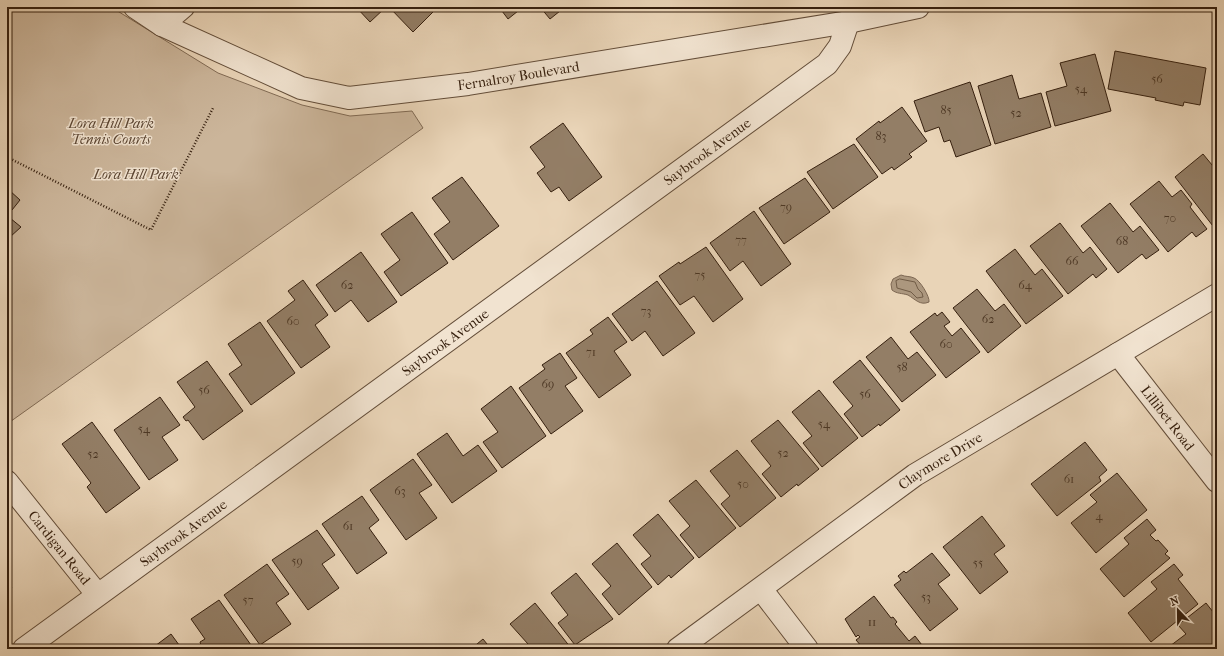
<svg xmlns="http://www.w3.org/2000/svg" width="1224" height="656" font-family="'IM FELL French Canon',serif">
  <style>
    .green { fill: #cbb59a; stroke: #806a54 }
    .water { fill: #ac977e; stroke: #7d6752 }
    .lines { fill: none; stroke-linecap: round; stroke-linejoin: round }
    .shore { stroke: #715c46; stroke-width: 1 }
    .building { fill: #937e66; stroke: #36200f }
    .minor-casing { stroke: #634d39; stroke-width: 24 }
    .path { stroke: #36200f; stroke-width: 2.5; stroke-dasharray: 1 2; stroke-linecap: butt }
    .minor { stroke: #f1e3d0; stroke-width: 22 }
    .labels { text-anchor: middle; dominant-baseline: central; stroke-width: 3; stroke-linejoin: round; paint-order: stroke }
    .number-label { font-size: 12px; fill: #4d3825 }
    .street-label { font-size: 14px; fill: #36200f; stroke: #f1e3d0 }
    .park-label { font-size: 14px; font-style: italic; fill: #5b4532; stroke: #f1e3d0 }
  </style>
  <rect width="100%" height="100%" fill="#e9d4b7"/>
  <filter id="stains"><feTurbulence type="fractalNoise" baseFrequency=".005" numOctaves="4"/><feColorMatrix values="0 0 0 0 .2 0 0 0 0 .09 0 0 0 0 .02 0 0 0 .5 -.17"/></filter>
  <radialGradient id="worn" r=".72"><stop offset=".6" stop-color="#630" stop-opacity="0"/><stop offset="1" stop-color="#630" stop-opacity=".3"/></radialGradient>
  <path class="green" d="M7,7H111L218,73L302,105L350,116L412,111L423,128L7,424Z"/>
  <path class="water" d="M901,275C906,277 910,276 914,278C920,280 930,297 929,302C920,306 915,299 908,295C902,293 897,294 892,290L891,284L893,279Z"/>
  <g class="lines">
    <path class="shore" d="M900,279L915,282L918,289L922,293L923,297L917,298L911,292L897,288L896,281Z"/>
  </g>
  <g class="building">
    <path d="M356,7H386L370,22Z"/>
    <path d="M389,7H438L413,32Z"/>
    <path d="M499,7H523L508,19Z"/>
    <path d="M540,7H565L550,19Z"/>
    <path d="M1115,51L1206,68L1200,105L1184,102L1183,106L1155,100L1156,98L1108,89Z"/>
    <path d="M1095,54L1111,111L1055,126L1046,92L1067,86L1060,63Z"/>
    <path d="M1012,75L1019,99L1041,93L1051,127L995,144L978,86Z"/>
    <path d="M970,82L991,145L956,157L950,140L944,142L939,127L925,132L914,101Z"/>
    <path d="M902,107L927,141L909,154L912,157L894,170L892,167L882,174L856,139L879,121L880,123Z"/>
    <path d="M563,123L602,177L569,201L559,187L551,192L537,173L545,167L530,147Z"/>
    <path d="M854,144L878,177L833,209L807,172Z"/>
    <path d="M1203,154L1217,171L1216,230L1175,177Z"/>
    <path d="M462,177L499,226L453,260L434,234L450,222L432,198Z"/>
    <path d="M805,178L830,212L784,244L759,208Z"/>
    <path d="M1159,181L1172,197L1181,190L1192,204L1190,207L1207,229L1196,237L1192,232L1168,252L1130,204Z"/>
    <path d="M9,190L20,200L12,210L7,206V192Z"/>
    <path d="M1110,203L1133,232L1140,226L1159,250L1146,259L1142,254L1118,273L1081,226Z"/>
    <path d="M754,211L791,264L761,286L743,261L730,271L710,243Z"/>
    <path d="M412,212L448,263L401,296L384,272L400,260L381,234Z"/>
    <path d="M10,218L21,227L10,237L7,234V221Z"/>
    <path d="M1060,223L1083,253L1090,247L1107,269L1096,278L1093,274L1068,294L1030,246Z"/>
    <path d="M706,247L743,299L713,322L694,296L680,305L659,276L679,262L680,264Z"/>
    <path d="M1015,249L1035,275L1042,269L1063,296L1026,324L986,271Z"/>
    <path d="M361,252L397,302L368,322L351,300L335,312L316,285Z"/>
    <path d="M303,280L328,315L315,325L330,347L301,368L267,321L295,300L288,291Z"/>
    <path d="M657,281L695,333L663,356L645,331L632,341L612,314Z"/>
    <path d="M977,289L995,311L1004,304L1021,326L988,353L953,308Z"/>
    <path d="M942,312L950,322L944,326L952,336L961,328L980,352L946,378L910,332L935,313L937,316Z"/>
    <path d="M608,317L627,342L614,351L631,375L599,398L566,353L593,334L590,330Z"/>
    <path d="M260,322L295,373L251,405L229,374L242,365L228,344Z"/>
    <path d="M891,337L908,359L917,352L936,375L902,402L866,357Z"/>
    <path d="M560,353L577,378L565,386L583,411L551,434L519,388L545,369L542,365Z"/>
    <path d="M860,360L900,410L880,426L879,424L862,437L844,414L853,406L833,382Z"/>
    <path d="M207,361L243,411L203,440L188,420L186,421L183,417L195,407L177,382Z"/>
    <path d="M511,386L546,436L502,468L483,442L498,432L481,409Z"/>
    <path d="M819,390L858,438L822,467L803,443L812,436L792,412Z"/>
    <path d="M160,397L180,425L162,437L178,460L149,480L114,430Z"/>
    <path d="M778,420L819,469L798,486L797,484L781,497L762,474L771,466L751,441Z"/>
    <path d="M92,422L140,488L106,513L87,487L91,483L62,444Z"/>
    <path d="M447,433L463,456L478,445L497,471L452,503L417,454Z"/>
    <path d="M1085,442L1107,470L1099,477L1101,481L1057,516L1031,484Z"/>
    <path d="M737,450L776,498L740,527L721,504L730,496L710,471Z"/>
    <path d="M413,459L432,485L419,493L437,518L406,540L370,490Z"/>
    <path d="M1117,473L1147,510L1096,553L1071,523L1097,502L1090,495Z"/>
    <path d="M696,480L736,528L699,558L680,535L690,526L669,501Z"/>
    <path d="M362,496L379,520L369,528L387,553L357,574L322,524Z"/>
    <path d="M658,514L694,558L671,578L669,575L658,585L641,564L651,556L633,535Z"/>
    <path d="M982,516L1005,546L994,554L1008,572L980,594L943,547Z"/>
    <path d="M1147,519L1156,530L1150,535L1156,541L1158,540L1168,551L1165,554L1170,558L1124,597L1100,569L1129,544L1124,538Z"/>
    <path d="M317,530L335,555L322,564L339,588L308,610L272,560Z"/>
    <path d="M617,543L652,587L619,615L602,594L611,586L592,564Z"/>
    <path d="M932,553L950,575L938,584L958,609L930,631L894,585L901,580L898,576L904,571L906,573Z"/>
    <path d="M267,564L289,594L276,603L291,624L260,645L224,595Z"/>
    <path d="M1174,564L1183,575L1178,579L1198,604L1151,642L1128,613L1157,589L1151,582Z"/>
    <path d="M576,573L613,619L575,645L558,623L568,615L551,593Z"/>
    <path d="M7,582L12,588L7,592Z"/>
    <path d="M874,596L891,618L893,617L897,622L895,624L909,641L915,636L925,649H869L865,645L862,647L856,640L860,637L858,635L856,637L845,619Z"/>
    <path d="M219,600L251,645L246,649H196L201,645L200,642L205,639L191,619Z"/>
    <path d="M535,603L571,648L570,649H521L528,644L510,624Z"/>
    <path d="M1206,603L1217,617V649H1166L1186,634L1178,625Z"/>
    <path d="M171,634L182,649H151Z"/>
    <path d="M483,639L491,649H471Z"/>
  </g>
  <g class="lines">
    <defs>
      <g id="minor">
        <path id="s1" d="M135,7L162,25L301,88L349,98L468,84L848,22L918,7"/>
        <path d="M162,25L183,7"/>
        <path id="s2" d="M1118,354L1217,481"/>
        <path id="s3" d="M7,482L97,594"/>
        <path d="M761,589L807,649"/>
        <path id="s4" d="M24,649L827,64L840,46L848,22"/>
        <path id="s5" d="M678,649L915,475L1217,295"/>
      </g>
    </defs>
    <use href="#minor" class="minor-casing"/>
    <path class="path" d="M7,157L151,230L213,108"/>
    <use href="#minor" class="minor"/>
  </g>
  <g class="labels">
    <g class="number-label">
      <text x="1157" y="79">56</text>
      <text x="1081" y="89">54</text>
      <text x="946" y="110">85</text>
      <text x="1016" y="113">52</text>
      <text x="881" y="136">83</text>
      <text x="786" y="207">79</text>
      <text x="1170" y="218">70</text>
      <text x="741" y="240">77</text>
      <text x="1122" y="241">68</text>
      <text x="1072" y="261">66</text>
      <text x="700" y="275">75</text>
      <text x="347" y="285">62</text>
      <text x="1025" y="285">64</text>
      <text x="646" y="311">73</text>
      <text x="988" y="319">62</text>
      <text x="293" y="321">60</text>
      <text x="946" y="344">60</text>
      <text x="591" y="352">71</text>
      <text x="902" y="367">58</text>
      <text x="548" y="384">69</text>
      <text x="204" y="390">56</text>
      <text x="865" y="394">56</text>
      <text x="824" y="424">54</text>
      <text x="144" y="429">54</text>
      <text x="783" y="453">52</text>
      <text x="93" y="454">52</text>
      <text x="1069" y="479">61</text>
      <text x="743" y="484">50</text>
      <text x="400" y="491">63</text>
      <text x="1099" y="516">4</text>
      <text x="348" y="526">61</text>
      <text x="297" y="561">59</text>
      <text x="978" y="563">55</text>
      <text x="926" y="597">53</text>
      <text x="248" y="600">57</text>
      <text x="872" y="622">11</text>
    </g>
    <g class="street-label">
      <text stroke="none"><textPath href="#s1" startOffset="405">Fernalroy Boulevard</textPath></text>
      <text stroke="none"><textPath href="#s4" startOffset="845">Saybrook Avenue</textPath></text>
      <text stroke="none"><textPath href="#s4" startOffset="521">Saybrook Avenue</textPath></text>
      <text stroke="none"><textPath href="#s2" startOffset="81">Lillibet Road</textPath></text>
      <text stroke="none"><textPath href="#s5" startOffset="323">Claymore Drive</textPath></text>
      <text stroke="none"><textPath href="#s4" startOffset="197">Saybrook Avenue</textPath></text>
      <text stroke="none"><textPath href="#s3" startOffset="84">Cardigan Road</textPath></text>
    </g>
    <g class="park-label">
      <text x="111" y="123">Lora Hill Park<tspan x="111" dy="16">Tennis Courts</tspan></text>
      <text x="136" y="174">Lora Hill Park</text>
    </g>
  </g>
  <rect width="1224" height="656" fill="none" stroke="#e9d4b7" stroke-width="24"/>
  <rect x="8" y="8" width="1208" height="640" fill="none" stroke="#36200f" stroke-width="2"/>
  <rect x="12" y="12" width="1200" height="632" fill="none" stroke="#36200f"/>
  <g transform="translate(1178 610) rotate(338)" stroke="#f1e3d0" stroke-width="3" paint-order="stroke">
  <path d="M0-3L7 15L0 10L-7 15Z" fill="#36200f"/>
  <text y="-6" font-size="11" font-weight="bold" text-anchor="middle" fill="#36200f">N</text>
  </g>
  <rect width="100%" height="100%" filter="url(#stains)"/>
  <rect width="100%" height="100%" fill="url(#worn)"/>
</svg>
